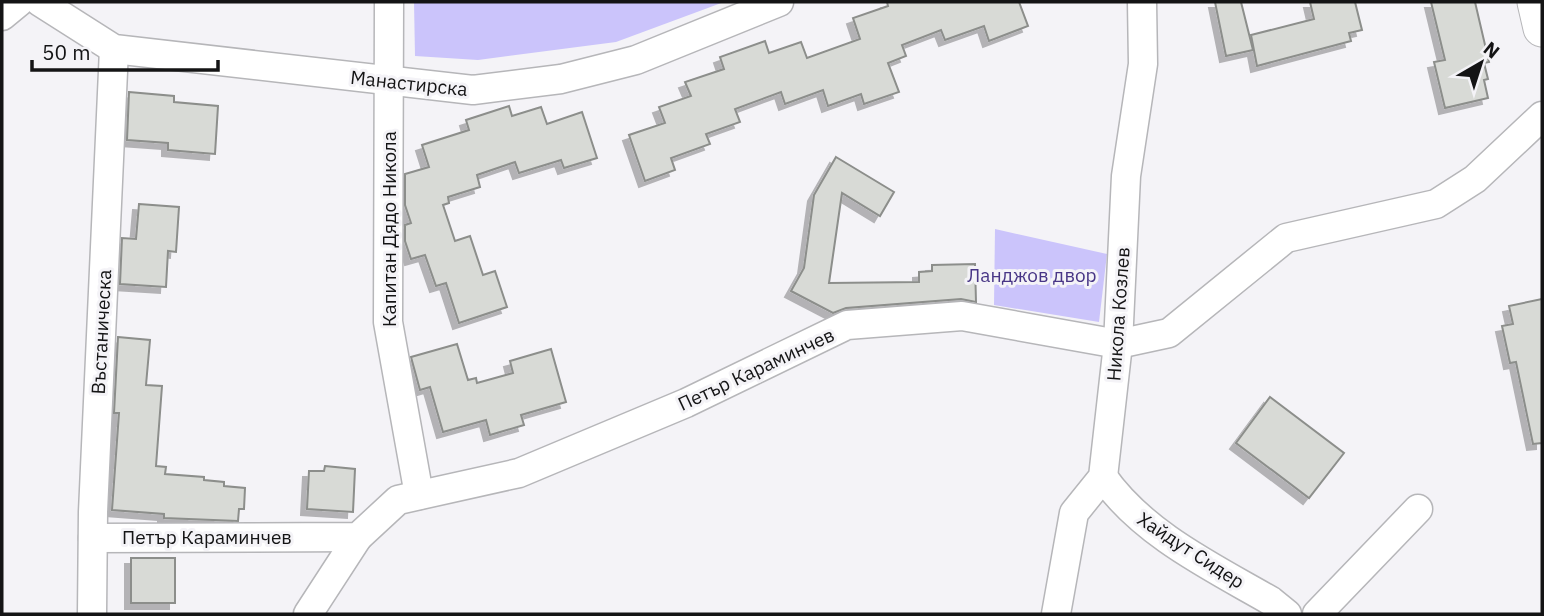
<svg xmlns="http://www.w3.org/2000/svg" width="1544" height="616" font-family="'IBM Plex Sans',sans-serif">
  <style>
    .green { fill: #cbc4fb }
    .building { fill: #d8dad6; stroke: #8c8e8b; stroke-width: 2; filter: url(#shadow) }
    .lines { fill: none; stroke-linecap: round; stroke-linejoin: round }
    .minor-casing { stroke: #b6b6b9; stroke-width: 31 }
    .tertiary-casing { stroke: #b6b6b9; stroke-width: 39 }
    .minor { stroke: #fff; stroke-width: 28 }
    .tertiary { stroke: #fff; stroke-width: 37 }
    .labels { text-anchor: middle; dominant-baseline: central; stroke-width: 6; stroke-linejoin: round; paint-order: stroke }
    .street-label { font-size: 19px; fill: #141415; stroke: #f4f3f7 }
    .park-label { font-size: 19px; fill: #483686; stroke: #f4f3f7 }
  </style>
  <defs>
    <filter id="shadow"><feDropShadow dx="-6" dy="6" stdDeviation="0" flood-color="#0004"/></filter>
  </defs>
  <rect width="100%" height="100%" fill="#f4f3f7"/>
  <g class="green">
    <path d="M414,2H724L616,42L478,60L415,56Z"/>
    <path d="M995,229L1107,254L1099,322L994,305Z"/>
  </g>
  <g class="building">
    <path d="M887,2H1019L1028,26L989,41L984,26L945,40L941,30L902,45L906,56L888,63L899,92L864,104L861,94L828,106L823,90L785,104L781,92L735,109L740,122L706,134L710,144L671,158L675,170L645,181L629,135L665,123L659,107L691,96L685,82L724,69L720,57L765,41L769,53L801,42L807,58L860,39L853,18L888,6Z"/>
    <path d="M1215,2H1241L1253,50L1226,56Z"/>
    <path d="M1310,2H1355L1362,30L1349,33L1351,41L1257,66L1251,35L1314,19Z"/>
    <path d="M1431,2H1475L1489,62L1484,63L1488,79L1484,80L1488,98L1445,108L1434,62L1445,60Z"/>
    <path d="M129,92L174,96V102L218,106L215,154L168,150V143L127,140Z"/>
    <path d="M509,106L512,116L541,107L547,124L582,112L597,158L564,168L561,160L519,173L515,162L477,175L480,187L448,197L449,203L443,205L455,241L470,236L483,275L495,271L507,307L459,323L446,283L436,286L425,255L411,259L405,241V225L411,223L405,205V174L429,167L422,145L469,130L466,120Z"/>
    <path d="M836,157L894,192L880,216L842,193L829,283L919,282V272L932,271V265L975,264L976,302L961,299L846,308L833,313L791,291L804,268L814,195Z"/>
    <path d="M139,204L179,207L176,252L168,251L166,287L120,284L122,238L136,239Z"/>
    <path d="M1542,299V443L1533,444L1516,362L1510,363L1502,326L1513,324L1509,306Z"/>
    <path d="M118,337L150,340L146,385L162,386L156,466L166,467L165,474L204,477V480L224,482V486L245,488L244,509H239L238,521L164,518V514L112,510L119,413H114Z"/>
    <path d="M457,344L468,380L476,378L477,383L513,373L510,361L551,349L566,402L521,415L524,425L490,435L486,420L443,432L430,387L420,390L411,357Z"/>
    <path d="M1270,397L1344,453L1309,498L1236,443Z"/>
    <path d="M325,466L355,469L353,512L307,509L309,471H324Z"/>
    <rect x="131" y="558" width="44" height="45"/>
  </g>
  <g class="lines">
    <defs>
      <g id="minor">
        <path d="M40,2L114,49L473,90L561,79L636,60L779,2"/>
        <path d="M389,2L388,322L419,495"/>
        <path d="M2,16L19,2"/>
        <path d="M1103,477C1143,534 1212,567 1271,601L1287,614"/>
        <path d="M93,538L358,537L398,500L519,473L686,403L847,325L962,316L1118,344L1169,333L1286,238L1436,204L1475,179L1542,116"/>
        <path d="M92,614L93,512L114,49"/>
        <path d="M308,614L358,537"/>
        <path d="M1056,614L1074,513L1103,477L1118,344L1126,176L1143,64L1142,2"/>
        <path d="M1317,614L1418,509"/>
      </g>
      <path id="tertiary" d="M1536,2L1542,28"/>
    </defs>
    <use href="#minor" class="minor-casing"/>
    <use href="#tertiary" class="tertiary-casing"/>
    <use href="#minor" class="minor"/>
    <use href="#tertiary" class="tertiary"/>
  </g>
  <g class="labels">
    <g class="street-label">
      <text transform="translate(409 83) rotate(6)">Манастирска</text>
      <text transform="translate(389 229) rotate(-90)">Капитан Дядо Никола</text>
      <text transform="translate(1118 314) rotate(-86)">Никола Козлев</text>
      <text transform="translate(101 332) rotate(-87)">Въстаническа</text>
      <text transform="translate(756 369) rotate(-25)">Петър Караминчев</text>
      <text x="207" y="537">Петър Караминчев</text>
      <text transform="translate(1191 550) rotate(33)">Хайдут Сидер</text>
    </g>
    <g class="park-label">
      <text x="1032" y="275">Ланджов двор</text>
    </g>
  </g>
  <rect width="1544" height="616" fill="none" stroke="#141415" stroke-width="7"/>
  <g transform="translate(1481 63) rotate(39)" stroke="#f4f3f7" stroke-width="5" paint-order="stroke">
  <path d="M0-5L12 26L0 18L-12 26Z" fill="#141415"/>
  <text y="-10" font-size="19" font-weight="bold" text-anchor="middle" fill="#141415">N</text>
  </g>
  <path d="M32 60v10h186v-10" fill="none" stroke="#141415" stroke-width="3.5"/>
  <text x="42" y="60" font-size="21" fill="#141415" stroke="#f4f3f7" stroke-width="5" paint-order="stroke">50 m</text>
</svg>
